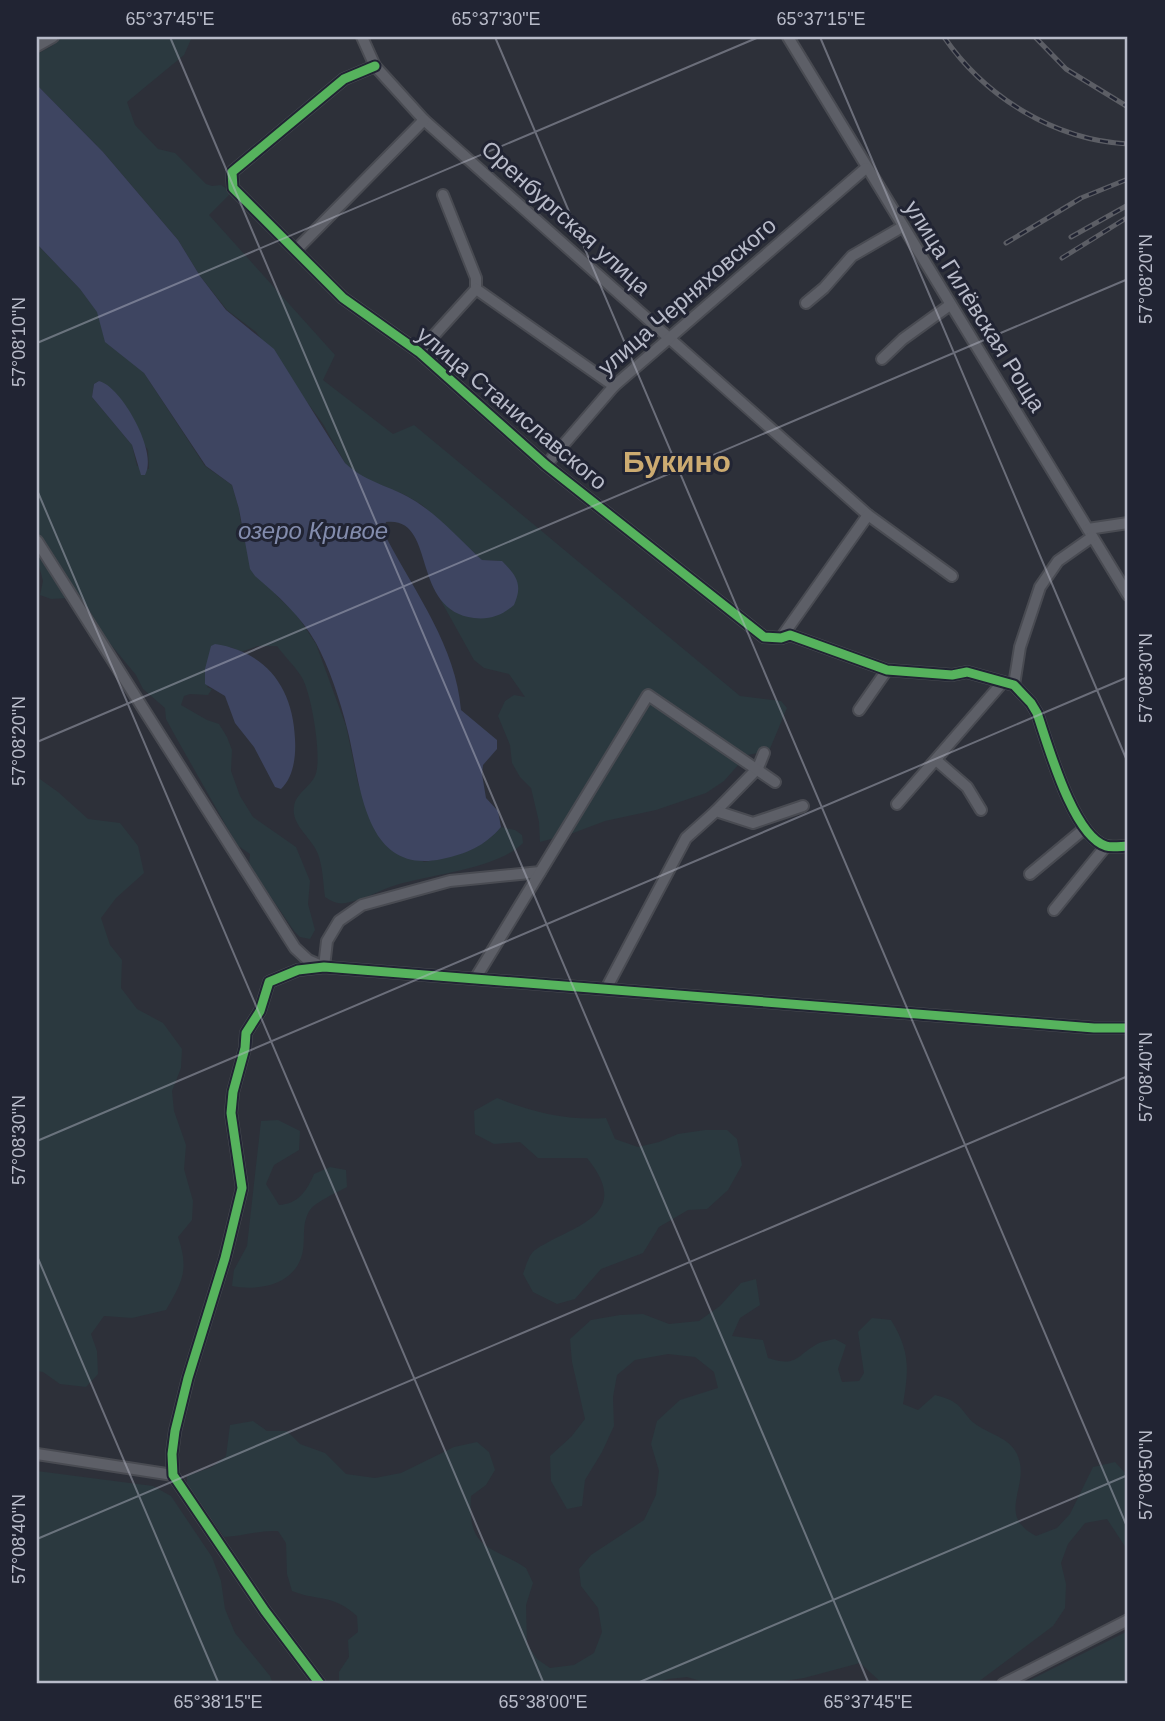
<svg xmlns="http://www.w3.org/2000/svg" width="1165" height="1721" font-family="Arial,sans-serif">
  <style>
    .green { fill: #2b393f; fill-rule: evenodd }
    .water { fill: #3e4561 }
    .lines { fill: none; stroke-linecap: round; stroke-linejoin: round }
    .minor-casing { stroke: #494b52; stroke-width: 14 }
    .minor { stroke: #5d5f67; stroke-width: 10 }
    .rail-casing { stroke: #5c5e65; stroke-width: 5 }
    .rail { stroke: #212433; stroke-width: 2.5; stroke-dasharray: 8; stroke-linecap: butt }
    .cycleway-casing { stroke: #212433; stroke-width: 13 }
    .cycleway { stroke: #56b35d; stroke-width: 9 }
    .ticks { fill: none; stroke: #b8bbc9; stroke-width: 2; stroke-opacity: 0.45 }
    .labels { text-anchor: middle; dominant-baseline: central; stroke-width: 6; stroke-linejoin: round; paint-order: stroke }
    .street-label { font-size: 23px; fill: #b8bbc9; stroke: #212433 }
    .water-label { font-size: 24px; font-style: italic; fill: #838cad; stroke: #212433 }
    .district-label { font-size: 30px; font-weight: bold; fill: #ccab71; stroke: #212433 }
    .neatline { fill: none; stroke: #b8bbc9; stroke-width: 2.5 }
    .ticks-label { font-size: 18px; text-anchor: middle; fill: #b8bbc9 }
  </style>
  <rect width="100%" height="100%" fill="#2d3039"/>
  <g class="green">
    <path d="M60,37H192L184,55L127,102L135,125L158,149L175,153L206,184L212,186L221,185L232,192L209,215L335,355L323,380L393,434L414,425L740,696L781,701L787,708L769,751L747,755L724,781L706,793L656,810L605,821L573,833L540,842L539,822L531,788L520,777L512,763L510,745L498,716L505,701L514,695L525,697L509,674L484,668L474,660L440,599L454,612L502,561L482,560L422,505L405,495L357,475L345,463L323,424L256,332L227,310L200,276L178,240L103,152L37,85V54L52,46Z"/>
    <path d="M37,244L80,289L98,312L144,373L205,466L232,485L239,509L243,539L277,596L296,614L316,644L346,726L358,783L373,826L424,862C454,856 481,851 501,827L515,830L522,835L523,843C497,869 432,874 396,885C380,890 366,899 350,902C340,905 334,903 325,897C323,882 323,868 318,854C312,838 291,825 294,807C295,794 310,787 315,776C323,760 311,690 301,676C294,665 284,656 277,646H257L241,652L230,647L207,687L212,689L208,695L190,694L184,696L181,705L207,720L219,724L227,737L232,750L231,771L240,796L253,817L296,847L310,881L308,904L315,930L310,939L300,937L294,931L249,865L250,854L237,845L173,732L166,719L165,708L143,689L136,675L107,640L89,610L68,598L51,599L40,595L43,581L37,558ZM99,381L148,450L149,469L137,466L132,445L92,397L94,384Z"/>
    <path d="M37,777L58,792L88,819L120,823L138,846L144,873L116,898L101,918L110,945L122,960L121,988L137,1009L163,1023L182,1049L181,1068L172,1091L174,1111L186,1145L184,1169L193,1201L192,1220L178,1237C189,1269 183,1281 166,1310L132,1318L104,1316L91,1334L97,1351L98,1374L86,1387L60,1384L43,1372L37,1371Z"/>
    <path d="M497,1098C532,1112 568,1121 606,1118L615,1139L638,1147L659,1142L678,1134L705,1130H727L737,1139L742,1165L728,1190L707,1209L688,1210L659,1227L643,1253L601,1269L575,1299L557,1304L533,1292L523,1274C526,1266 529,1254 535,1250C572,1225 635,1217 587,1158H538L520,1142L494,1144L475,1134L474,1111Z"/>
    <path d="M278,1120L300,1131L299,1150L274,1165L266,1184L279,1205C298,1204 307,1191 314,1174L330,1167L346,1170L347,1187C338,1192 315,1202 310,1210C300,1225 307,1242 301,1258C291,1286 257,1291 232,1286L234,1270L247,1246L261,1121Z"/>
    <path d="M756,1279L760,1305L740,1318L732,1336L763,1340L768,1358C798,1368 796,1355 819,1343C824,1341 830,1340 835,1339L846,1345L838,1369L842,1382L859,1381L864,1373L858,1332L872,1318L891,1320C910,1351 909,1369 903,1404L918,1410L935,1395C942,1397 950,1399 955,1403C963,1408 967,1418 974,1423C988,1434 1009,1437 1017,1454C1032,1486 994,1514 1036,1536L1057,1528L1070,1514L1093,1467L1115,1462L1128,1476V1551L1107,1519L1085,1523L1068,1544L1061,1563L1066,1584L1065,1608L1053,1626L978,1682L972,1684H883L860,1663L804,1678L764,1684H711L687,1677L668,1679L651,1684H339V1672L349,1657L348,1640L358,1632L357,1616C331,1593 320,1602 292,1591L287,1574L286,1543L278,1531C259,1530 243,1536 224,1537L187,1485V1476L212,1467L226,1456L230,1425L253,1421L267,1431H287L300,1444L325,1453L346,1474L375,1478L401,1473L454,1447L477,1442L489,1452L495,1470L486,1485L471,1496C467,1550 490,1545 526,1568L533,1583L526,1605L527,1644L537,1659L550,1668L574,1665L594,1653L602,1632L598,1608L581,1586L579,1569L591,1555L644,1520L656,1495L659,1471L651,1444L657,1421L680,1400L718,1388L714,1372L695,1357L668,1354L635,1360L617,1375L613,1397L614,1426L602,1452L585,1480L582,1506L567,1509L551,1481L550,1456L571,1437L585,1419L572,1362L570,1339L591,1320L620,1315L643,1314L669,1324L699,1321L720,1306L741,1283Z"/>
    <path d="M37,1471L153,1486L171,1496L212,1557L221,1581L225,1609L235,1633L270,1676L273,1684H37Z"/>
    <path d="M1128,1631V1684H1022Z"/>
  </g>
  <g class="water">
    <path d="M37,85L103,152L178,240L200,276L226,310L274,349L345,463C367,484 397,487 421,505C443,520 462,542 482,560L502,561C517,576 523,585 514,605C502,615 490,620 474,618C409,610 438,516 386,522L384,529L387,539C416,594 456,647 461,710L497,740V749L483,765L482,774L486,798L498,811L501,827C485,846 466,854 442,859C362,876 361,781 347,728C340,700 329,667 316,643C301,616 278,596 255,576L250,569L239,509L232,485L206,466L144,373L105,342L97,312L80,289L37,244Z"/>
    <path d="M99,381C121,386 159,453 145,475H141L132,445L92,397L94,384Z"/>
    <path d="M215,644C267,652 293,688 295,739C296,755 294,777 281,789L275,787L254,747L235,723L225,696L205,684V669L211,646Z"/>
  </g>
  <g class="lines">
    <defs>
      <g id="minor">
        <path d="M362,37L375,66L424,120L868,515L952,576"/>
        <path d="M788,37L1128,595"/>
        <path d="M37,46L53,37"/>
        <path d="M375,66L344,79L232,172L233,188L343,298L419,352L546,465L764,637L781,638L790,635L887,670L952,675L967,672L1014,685L1031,703L1037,713C1048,745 1073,836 1106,846C1112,848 1122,846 1128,846"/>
        <path d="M443,195L476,278V289"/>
        <path d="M296,250L424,120"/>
        <path d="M806,303L824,288L852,256L902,227"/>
        <path d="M419,352L476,289L614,386"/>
        <path d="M882,359L903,339L950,305"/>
        <path d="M546,465L614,386L866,168"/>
        <path d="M1088,529L1128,523"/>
        <path d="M37,541L295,948L308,960L324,967"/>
        <path d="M781,638L868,515"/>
        <path d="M1014,685L1020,647L1040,587L1058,561L1092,537"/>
        <path d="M859,710L887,670"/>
        <path d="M936,760L967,787L981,810"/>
        <path d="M897,804L1003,682"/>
        <path d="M716,811L758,768L764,753"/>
        <path d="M1030,874L1084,829"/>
        <path d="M1054,910L1106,846"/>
        <path d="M324,967L327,941L339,921L362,905L450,881L540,872"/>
        <path d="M475,979L648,695L775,782"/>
        <path d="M606,989L686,838L716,811L753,823L803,806"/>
        <path d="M37,1454L173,1475"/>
        <path d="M320,1684L265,1611L173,1475L172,1454L175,1431L188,1378L225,1258L242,1188L231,1113L233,1092L245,1048L246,1033L260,1011L269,982L298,970L324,967L1094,1028H1128"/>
        <path d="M1003,1684L1128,1620"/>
      </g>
    </defs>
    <use href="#minor" class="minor-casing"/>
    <use href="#minor" class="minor"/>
    <defs>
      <g id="rail">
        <path d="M944,37C985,97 1054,140 1128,144"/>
        <path d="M1035,37L1066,69L1128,107"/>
        <path d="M1071,237L1128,205"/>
        <path d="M1006,243L1081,198L1128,179"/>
        <path d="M1062,258L1128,217"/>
      </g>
    </defs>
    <use href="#rail" class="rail-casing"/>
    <use href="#rail" class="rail"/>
    <defs>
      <g id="cycleway">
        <path d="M375,66L344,79L232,172L233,188L343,298L419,352L546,465L764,637L781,638L790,635L887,670L952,675L967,672L1014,685L1031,703L1037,713C1048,745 1073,836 1106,846C1112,848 1122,846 1128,846"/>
        <path d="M320,1684L265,1611L173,1475L172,1454L175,1431L188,1378L225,1258L242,1188L231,1113L233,1092L245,1048L246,1033L260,1011L269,982L298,970L324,967L1094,1028H1128"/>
      </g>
    </defs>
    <use href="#cycleway" class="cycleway-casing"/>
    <use href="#cycleway" class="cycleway"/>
  </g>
  <path class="ticks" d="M170,37L869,1684M495,37L1128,1529M820,37L1128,763M37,343L759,37M37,490L544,1684M37,742L1128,279M37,1141L1128,677M37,1256L219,1684M37,1539L1128,1076M635,1684L1128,1475"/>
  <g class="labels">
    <g class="street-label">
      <text transform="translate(566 218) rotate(42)">Оренбургская улица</text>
      <text transform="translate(687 296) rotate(-41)">улица Черняховского</text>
      <text transform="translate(975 306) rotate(58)">улица Гилёвская Роща</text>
      <text transform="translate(512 408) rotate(40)">улица Станиславского</text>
    </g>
    <g class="water-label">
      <text x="313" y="530">озеро Кривое</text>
    </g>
    <g class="district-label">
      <text x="677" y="461">Букино</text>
    </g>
  </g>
  <rect width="1165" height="1721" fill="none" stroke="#212433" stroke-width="77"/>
  <rect x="38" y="38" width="1088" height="1644" class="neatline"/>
  <g class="ticks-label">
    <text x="170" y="25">65°37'45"E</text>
    <text x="496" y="25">65°37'30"E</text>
    <text x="821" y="25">65°37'15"E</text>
    <text transform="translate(1146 279) rotate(-90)" y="6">57°08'20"N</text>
    <text transform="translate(19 342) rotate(-90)" y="6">57°08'10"N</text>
    <text transform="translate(1146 678) rotate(-90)" y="6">57°08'30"N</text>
    <text transform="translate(19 741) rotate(-90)" y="6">57°08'20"N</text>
    <text transform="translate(1146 1077) rotate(-90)" y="6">57°08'40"N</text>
    <text transform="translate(19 1140) rotate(-90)" y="6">57°08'30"N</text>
    <text transform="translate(1146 1475) rotate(-90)" y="6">57°08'50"N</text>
    <text transform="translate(19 1539) rotate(-90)" y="6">57°08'40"N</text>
    <text x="218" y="1708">65°38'15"E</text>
    <text x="543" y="1708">65°38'00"E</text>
    <text x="868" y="1708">65°37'45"E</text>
  </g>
</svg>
